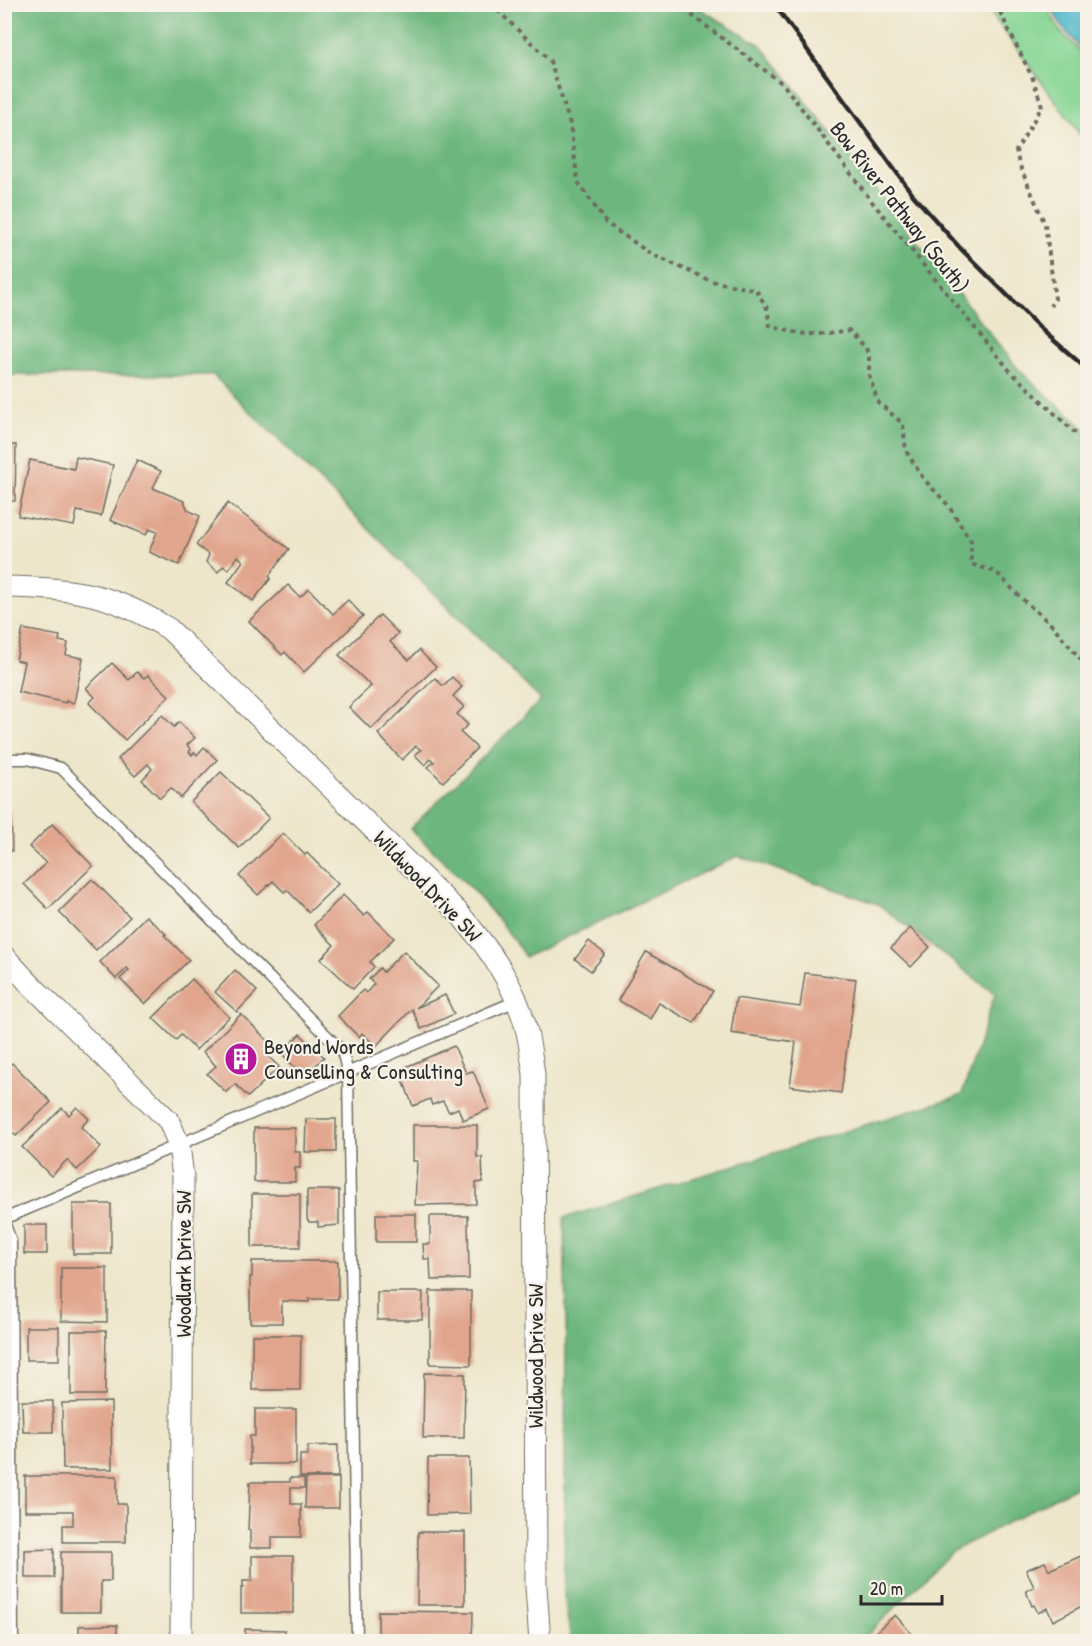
<svg xmlns="http://www.w3.org/2000/svg" width="1092" height="1646" font-family="'Patrick Hand',sans-serif">
  <style>
    .green { fill: #87d695; stroke: #598060; stroke-width: 1.5 }
    .forest { fill: #6db77e; stroke: #4c7154; stroke-width: 1.5 }
    .water { fill: #4eb8cb; stroke: #3c727b; stroke-width: 1.5 }
    .building { fill: #e1a58d }
    .lines { fill: none; stroke-linecap: round; stroke-linejoin: round }
    .service-casing { stroke: #6f6c63; stroke-width: 13 }
    .minor-casing { stroke: #6f6c63; stroke-width: 23 }
    .path { stroke: #6f6c63; stroke-width: 4; stroke-dasharray: 4.5 4.5; stroke-linecap: butt }
    .service { stroke: #fff; stroke-width: 10 }
    .minor { stroke: #fff; stroke-width: 21 }
    .rail { stroke: #2b2b2b; stroke-width: 4.5 }
    .labels { text-anchor: middle; dominant-baseline: central; stroke-width: 4.5; stroke-linejoin: round; paint-order: stroke }
    .street-label { font-size: 22px; fill: #2b2b2b; stroke: #f7f3e8 }
    .poi-label { font-size: 22px; fill: #2b2b2b; stroke: #f7f3e8; text-anchor: start }
  </style>
  <rect width="100%" height="100%" fill="#f7f3e8"/>
  <filter id="ink" filterUnits="userSpaceOnUse"><feTurbulence type="fractalNoise" baseFrequency=".0167" numOctaves="2"/><feDisplacementMap in="SourceGraphic" scale="12" xChannelSelector="R" yChannelSelector="G"/><feConvolveMatrix kernelMatrix="1 2 1 2 8 2 1 2 1" color-interpolation-filters="sRGB"/></filter>
  <filter id="wash" filterUnits="userSpaceOnUse"><feTurbulence type="fractalNoise" baseFrequency=".008" numOctaves="4" result="noise"/><feDisplacementMap in="SourceGraphic" scale="24" xChannelSelector="R" yChannelSelector="G"/><feGaussianBlur stdDeviation="1.35" result="paint"/><feColorMatrix in="noise" values="0 0 0 0 0 0 0 0 0 0 0 0 0 0 0 0 0 1.4 0 .05"/><feComposite in="paint" operator="in"/></filter>
  <g filter="url(#wash)">
    <rect width="100%" height="100%" fill="#ede6ca"/>
    <path class="green" d="M985,5H1046L1060,31L1087,58V144Z"/>
    <path class="forest" d="M4,5H694L761,45L1019,370L1087,431V1481L953,1551L861,1641H571L564,1596L566,1325L564,1218L962,1095L995,994L878,904L738,856L525,957C495,909 452,868 410,829L541,700L213,375H5Z"/>
    <path class="water" d="M1050,5H1087V55L1062,27Z"/>
    <g id="blocks">
      <g class="building">
        <path d="M4,445H16L15,501H4Z"/>
        <path d="M76,457L113,465L101,516L77,511L74,526L18,516L30,460L74,469Z"/>
        <path d="M137,460L161,471L153,488L184,501L188,510L200,516L179,565L149,552L157,532L149,529L146,535L110,520Z"/>
        <path d="M228,503L289,549L269,576L271,578L253,601L228,582L243,561L238,556L228,570L223,566L218,572L206,562L209,555L196,545Z"/>
        <path d="M288,585L300,597L309,589L333,614L348,600L363,616L304,672L285,652L282,655L249,621Z"/>
        <path d="M380,615L398,633L390,642L409,660L419,650L436,667L371,729L349,707L371,686L339,655Z"/>
        <path d="M23,629L60,636L59,641L68,643L66,655L83,658L74,703L66,701V703L18,692L24,662L16,660Z"/>
        <path d="M112,663L129,680L137,672L144,678L148,675L169,696L125,740L89,703L95,697L86,688Z"/>
        <path d="M452,677L462,687L453,696L464,707L457,714L468,725L460,732L477,748L443,782L428,767L434,762L431,759L425,765L415,755L421,750L416,746L402,760L378,734L435,678L443,686Z"/>
        <path d="M162,715L174,727L179,722L195,738L187,745L191,750L189,752L192,755L194,752L197,755L204,747L217,760L181,798L171,788L160,798L142,780L152,769L148,764L135,776L118,759Z"/>
        <path d="M221,772L269,818L239,848L191,802Z"/>
        <path d="M4,813H11L12,851L4,852Z"/>
        <path d="M52,824L93,866L48,909L24,884L46,863L29,847Z"/>
        <path d="M283,833L305,855L307,853L338,884L309,912L287,890L284,892L273,881L258,895L239,876Z"/>
        <path d="M92,879L130,917L96,950L59,912Z"/>
        <path d="M343,895L364,916L368,912L394,938L370,962L374,967L353,989L321,959L334,945L314,925Z"/>
        <path d="M146,916L166,934L164,935L189,960L145,1004L120,979L129,970L127,968L116,979L100,962Z"/>
        <path d="M910,928L930,947L911,967L891,948Z"/>
        <path d="M589,941L605,954L591,971L575,959Z"/>
        <path d="M404,951L438,986L416,1008L445,995L454,1014L421,1029L412,1009L376,1046L362,1033L359,1037L338,1016L363,990L366,993L374,984L369,979L380,968L383,972Z"/>
        <path d="M646,952L713,991L694,1023L659,1003L650,1019L618,1000Z"/>
        <path d="M235,970L257,991L237,1012L215,992Z"/>
        <path d="M805,973L856,979L841,1093L790,1086L796,1042L731,1033L736,998L800,1007Z"/>
        <path d="M192,979L229,1017L196,1050L181,1035L176,1040L153,1018Z"/>
        <path d="M241,1014L272,1045L265,1053L279,1067L248,1097L235,1084L226,1092L207,1074L216,1066L203,1052Z"/>
        <path d="M300,1034L324,1057L304,1077L281,1053Z"/>
        <path d="M454,1046L466,1073L473,1071L489,1109L463,1120L458,1108L449,1112L443,1101L432,1105L430,1099L413,1106L399,1070Z"/>
        <path d="M12,1063L51,1102L16,1136L4,1124V1071Z"/>
        <path d="M77,1107L89,1119L81,1127L101,1147L77,1170L67,1160L51,1176L22,1147L62,1108L69,1115Z"/>
        <path d="M306,1119H336V1152H305Z"/>
        <path d="M413,1125H477V1157H482L483,1182L476,1183V1204L415,1205L417,1161H413Z"/>
        <path d="M254,1128H295V1152H300V1168H295V1182H254Z"/>
        <path d="M307,1190H339V1225L318,1227V1222H309L307,1219Z"/>
        <rect x="252" y="1194" width="48" height="53"/>
        <rect x="73" y="1204" width="38" height="50"/>
        <rect x="376" y="1214" width="40" height="28"/>
        <path d="M430,1216H468L469,1279L431,1280L430,1259H424L423,1244H430Z"/>
        <rect x="24" y="1225" width="23" height="29"/>
        <path d="M252,1261H338V1299H309V1302L282,1301V1323H250V1277H252Z"/>
        <path d="M61,1268H107V1322L61,1321Z"/>
        <path d="M430,1291H471V1365L430,1364Z"/>
        <path d="M377,1292H423L422,1320H377Z"/>
        <rect x="26" y="1327" width="33" height="33"/>
        <path d="M71,1331H106L105,1395H71Z"/>
        <path d="M252,1335H301L300,1390H252Z"/>
        <path d="M424,1373L465,1374L464,1438H423Z"/>
        <path d="M22,1401H53V1432H23Z"/>
        <path d="M111,1402L112,1469H63L62,1403Z"/>
        <path d="M255,1409H296V1464H250V1436H255Z"/>
        <path d="M338,1445V1477H300V1455H308V1446Z"/>
        <path d="M428,1458H469L470,1514L427,1515Z"/>
        <path d="M25,1476H117V1504H126V1542H63V1525H73V1511H25Z"/>
        <path d="M290,1478H304V1488H291V1504H301V1537H272V1548H250V1530H248L250,1482H290Z"/>
        <path d="M306,1478H339V1508H305Z"/>
        <path d="M418,1532H465V1605H417Z"/>
        <path d="M54,1549V1578H25V1550Z"/>
        <path d="M61,1552H111V1581H101V1612H61Z"/>
        <path d="M1088,1553V1603L1053,1621L1047,1608L1038,1613L1034,1605L1032,1606L1026,1591L1034,1587L1026,1570L1045,1562L1049,1570Z"/>
        <path d="M252,1556H293V1613H241V1588H243V1581H252Z"/>
        <path d="M378,1611L473,1612L472,1642H378Z"/>
        <path d="M895,1615L919,1642H874L870,1637Z"/>
        <path d="M117,1625V1642H79V1626Z"/>
        <path d="M245,1629L285,1630V1642H245Z"/>
      </g>
    </g>
  </g>
  <g filter="url(#ink)">
    <use href="#blocks" fill-opacity="0" stroke="#6f6c63" stroke-width="1.5"/>
    <g class="lines">
      <defs>
        <g id="service">
          <path d="M4,759H27L61,768L342,1051L348,1073L357,1642"/>
          <path d="M4,1219L516,1001"/>
          <path d="M4,1222L11,1241L13,1642"/>
        </g>
        <g id="minor">
          <path d="M4,587C73,588 109,592 169,629L457,911C488,947 516,985 527,1032C530,1046 532,1060 534,1074L536,1587L540,1642"/>
          <path d="M4,956L27,981L169,1121L179,1145L183,1177L181,1642"/>
        </g>
      </defs>
      <use href="#service" class="service-casing"/>
      <use href="#minor" class="minor-casing"/>
      <g class="path">
        <path d="M491,4L550,61L570,124L578,182L606,223L651,254L711,281L756,290L767,308L770,326C804,336 815,336 849,330L866,348L869,357V375L878,402L903,424L906,451L923,478L948,505L971,541V564L996,572L1022,599L1053,626L1088,668"/>
        <path d="M677,4L783,84L873,203L1010,371L1073,431L1088,442"/>
        <path d="M996,4L1033,79L1042,106L1016,151L1019,164L1045,224L1055,299L1050,306"/>
      </g>
      <use href="#service" class="service"/>
      <use href="#minor" class="minor"/>
      <path class="rail" d="M774,4L913,195L961,249L1042,330L1088,370"/>
    </g>
  </g>
  <defs>
    <symbol id="building-disc" viewBox="-11 -11 22 22"><circle r="9.5" fill="#b5179e" stroke="#f7f3e8"/><path d="M-4-6H4V6H1V3H-1V6H-4ZM-2.5-4.3h1.7v1.8h-1.7ZM.8-4.3h1.7v1.8H.8ZM-2.5-1h1.7V.8h-1.7ZM.8-1h1.7V.8H.8Z" fill="#fff"/></symbol>
  </defs>
  <g fill-rule="evenodd">
    <use href="#building-disc" x="222" y="1040" width="38" height="38"/>
  </g>
  <g class="labels">
    <g class="street-label">
      <text transform="translate(900 207) rotate(52)">Bow River Pathway (South)</text>
      <text transform="translate(428 886) rotate(46)">Wildwood Drive SW</text>
      <text transform="translate(183 1264) rotate(-90)">Woodlark Drive SW</text>
      <text transform="translate(535 1356) rotate(-90)">Wildwood Drive SW</text>
    </g>
    <g class="poi-label">
      <text x="264" y="1046">Beyond Words<tspan x="264" dy="25">Counselling &amp; Consulting</tspan></text>
    </g>
  </g>
  <rect width="1092" height="1646" fill="none" stroke="#f7f3e8" stroke-width="24"/>
  <path d="M861 1595v9h81v-9" fill="none" stroke="#2b2b2b" stroke-width="3"/>
  <text x="870" y="1595" font-size="18" fill="#2b2b2b" stroke="#f7f3e8" stroke-width="4.5" paint-order="stroke">20 m</text>
</svg>
